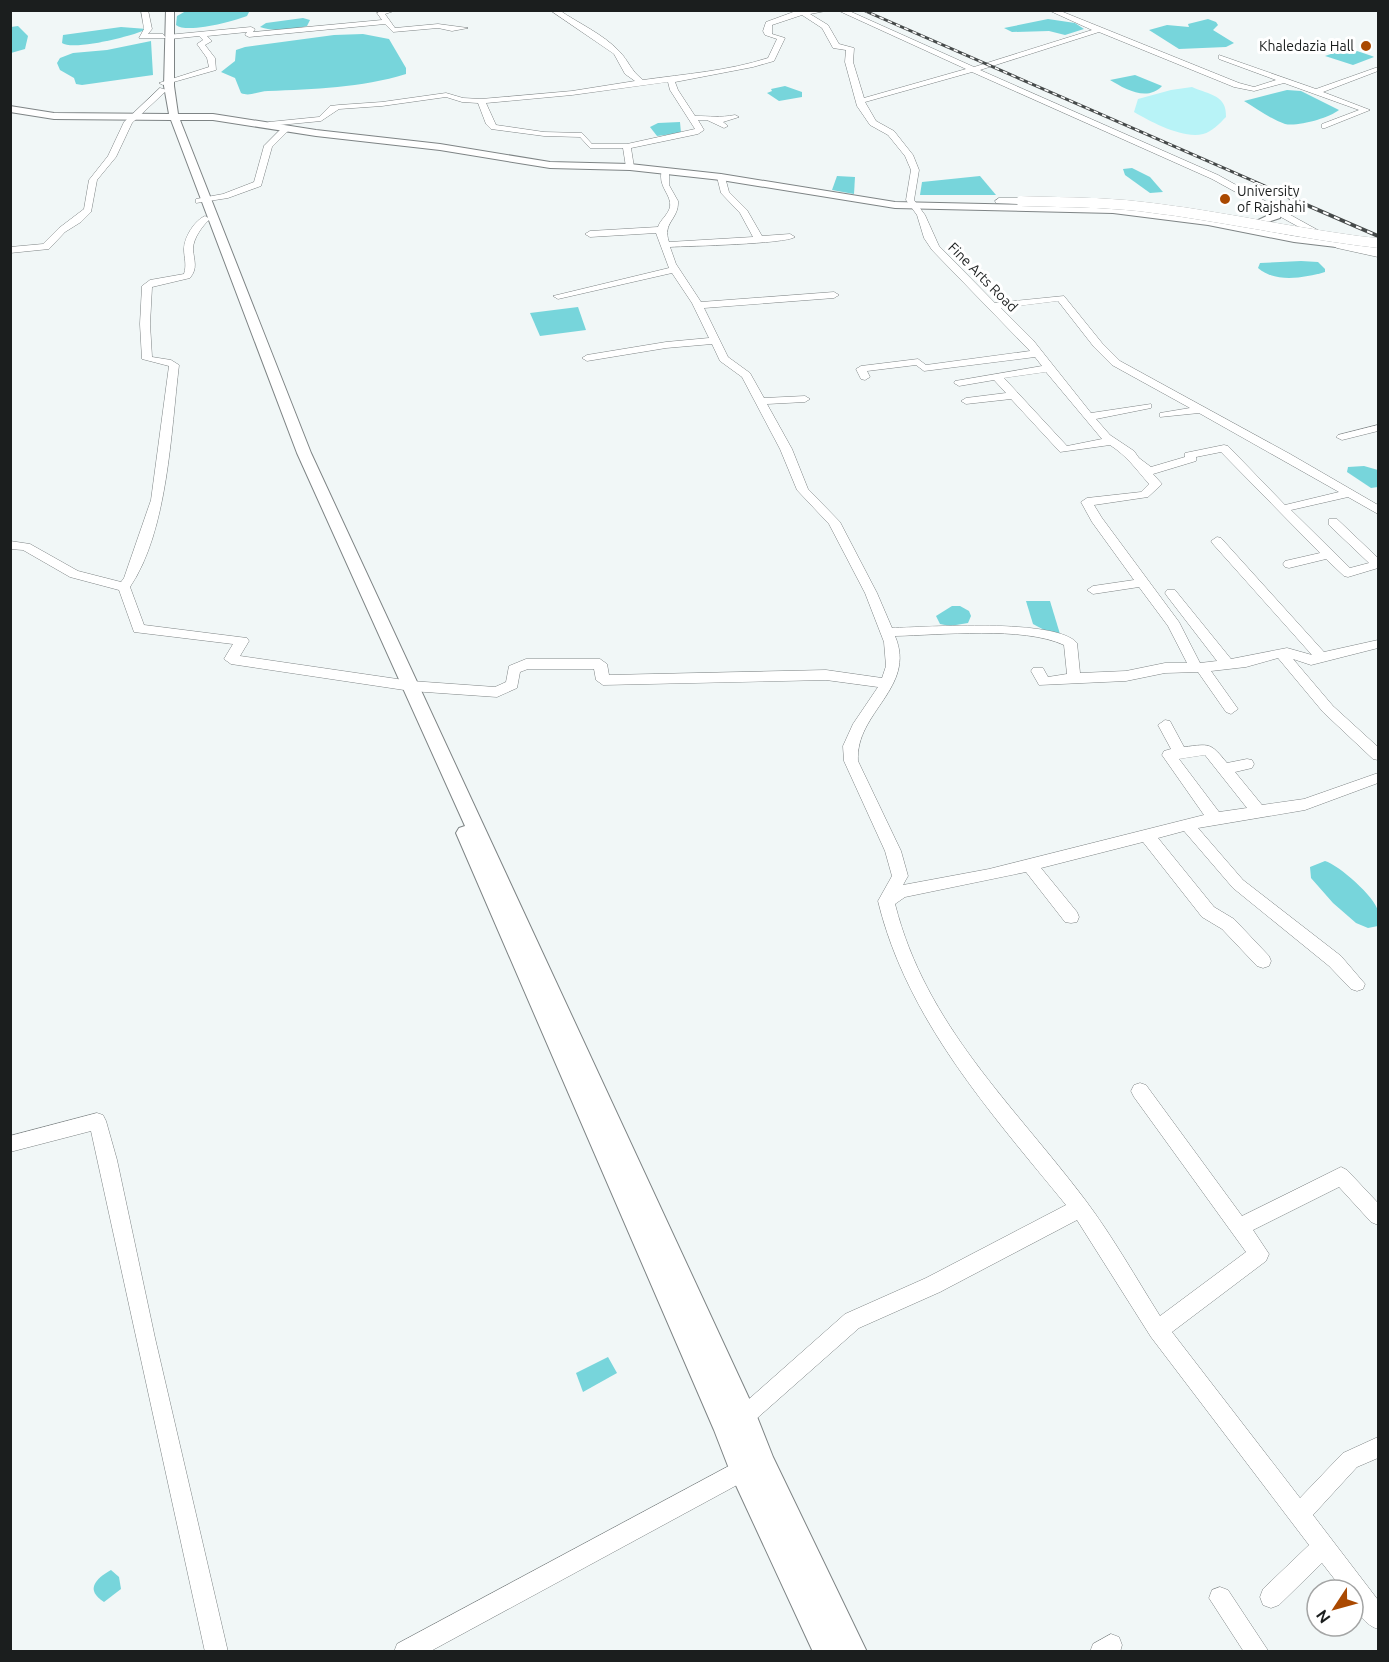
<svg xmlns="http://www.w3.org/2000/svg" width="1389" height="1662" font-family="Ubuntu,sans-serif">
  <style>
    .green { fill: #b8f3f7 }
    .water { fill: #77d5db }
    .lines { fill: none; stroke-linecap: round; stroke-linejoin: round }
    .minor-casing { stroke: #7e8485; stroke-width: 1 }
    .major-casing { stroke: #7e8485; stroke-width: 2 }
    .minor { fill: #fff; fill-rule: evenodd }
    .major { fill: #fff; fill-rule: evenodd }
    .rail-far1-casing { stroke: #464a4a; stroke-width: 3 }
    .rail-casing { stroke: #464a4a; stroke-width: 4 }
    .rail-far1 { stroke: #fff; stroke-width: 1.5; stroke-dasharray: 4.5; stroke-linecap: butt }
    .rail { stroke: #fff; stroke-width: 2; stroke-dasharray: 6; stroke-linecap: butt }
    .minor-bridge-casing { stroke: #7e8485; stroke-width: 10; stroke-linecap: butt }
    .minor-bridge { stroke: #fff; stroke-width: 10 }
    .poi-dot { fill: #aa4901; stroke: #fff; stroke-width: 2 }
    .labels { text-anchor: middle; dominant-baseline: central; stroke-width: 6; stroke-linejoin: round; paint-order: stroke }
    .far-poi-label { font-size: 14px; fill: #1b1e1e; stroke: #fff; text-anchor: end }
    .far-street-label { font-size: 14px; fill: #1b1e1e; stroke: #fff }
  </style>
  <rect width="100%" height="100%" fill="#f1f7f7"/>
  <path class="green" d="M1192,87C1210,95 1227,95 1226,117C1220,123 1212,132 1203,134C1183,139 1151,122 1134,112L1138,99L1171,90Z"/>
  <g class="water">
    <path d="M250,10L247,16C234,21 187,34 176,25L177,16L186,11Z"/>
    <path d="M303,18L310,20L307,26C294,30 273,32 260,27L266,23Z"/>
    <path d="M1048,19L1075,23L1084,29L1065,35L1049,31L1012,32L1004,28Z"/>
    <path d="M1208,19L1216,22L1218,25L1213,30L1234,43L1226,47L1179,49L1149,30L1167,25L1189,27L1188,24Z"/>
    <path d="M18,26L28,36L25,49L11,53V27Z"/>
    <path d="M121,27L147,29C134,36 73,51 62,43L63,35Z"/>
    <path d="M363,34L389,39L406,68V74C361,88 314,89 268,91C258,91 250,97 241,93L235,78L221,72L235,61L236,50L245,47L334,35Z"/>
    <path d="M151,41L153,75L82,85L76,84L74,78L60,70L57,63L60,58L73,53L107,50Z"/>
    <path d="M1348,48L1372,56L1374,57L1353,65L1325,56Z"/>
    <path d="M1135,75L1162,86C1147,102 1125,89 1110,80Z"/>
    <path d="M785,86L802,92V97L779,101L767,93L772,91L771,89Z"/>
    <path d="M1287,90L1301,91L1339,110C1329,118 1297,127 1285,124C1272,120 1256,108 1244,101Z"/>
    <path d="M680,122L681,133L657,136L650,127L658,123Z"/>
    <path d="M1132,168L1150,177L1163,192L1150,193L1125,175L1123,169Z"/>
    <path d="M837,176L855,177L854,194L832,190Z"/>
    <path d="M980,176L996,195H920L922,182Z"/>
    <path d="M1301,261L1318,262L1325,269V272C1304,278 1275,283 1258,268L1260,263Z"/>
    <path d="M578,307L586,330L540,336L530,313Z"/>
    <path d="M1364,466L1378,470V487L1371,488L1347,472L1348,467Z"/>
    <path d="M1026,601H1050L1060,634L1046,631L1033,624Z"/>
    <path d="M952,606H960L969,611L971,616L968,623L950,626L940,624L936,616Z"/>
    <path d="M1325,861C1339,865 1375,897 1378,911C1380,915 1378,922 1378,926L1368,928L1356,923L1333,903L1311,878L1310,867Z"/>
    <path d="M608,1357L617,1373L583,1392L576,1373Z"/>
    <path d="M111,1570L119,1577L121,1589L104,1602C85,1590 95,1579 111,1570Z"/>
  </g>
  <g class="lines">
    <defs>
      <g id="minor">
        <path d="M141,10H148L152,29L148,34H163L166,38H139L144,29Z"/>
        <path d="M383,10H397L385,14L395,28L438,24L468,28L452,31L438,28L393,32L385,24L249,37L245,35L247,32L207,36L212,41L205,45L215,58L216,70L163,85L159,83L209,67L207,58L197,44L203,40L199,36L170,39L167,35L251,27L255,29L253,32L382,20L377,13Z"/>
        <path d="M550,10H559C578,23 603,34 619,51C629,61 630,70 643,80C685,74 728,71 768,58L777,39L765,35L763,31L766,22L796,11L831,10L810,14L828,25L839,44L854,48L853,62L864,98L966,69L837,10H847L974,67L1092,30L1048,10H1058L1239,83L1254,87L1276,80L1219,59V55L1316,89L1378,67V71L1323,92L1370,110L1325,128H1322V124L1359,110L1284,83L1254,91L1234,87L1099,32L980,70L1218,175L1343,244L1378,251V257L1337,248L1212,179L972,72L865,102L876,121L894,131L913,155L919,170L914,200L925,215L939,246L995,303L1064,296L1102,343L1120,361L1290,454L1378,505V514L1348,497L1291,510L1350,568L1369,563L1329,525V519H1337L1378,558V568L1348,577L1344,576L1326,559L1289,568L1285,567L1283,564L1285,561L1320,553L1221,452L1196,457V461L1153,474L1162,484L1148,497L1094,505L1102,518L1179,622L1200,663L1217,661L1167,596L1165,593L1167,590H1175L1231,659L1287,648L1312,655L1213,544L1211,541L1217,537L1221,538L1324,652L1378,640V648L1311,665L1293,659L1333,706L1378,747V760L1373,759L1323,712L1278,658L1246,667L1211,671L1238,709L1231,714L1226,712L1198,672L1165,673L1126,681L1039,685L1031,671L1033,668H1043L1048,677L1067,674L1064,645C1023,626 941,635 895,636C917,688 855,712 858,761L901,851L908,876L903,885L989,869L1204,815L1162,755L1164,751L1171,749L1158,725L1165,720L1170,721L1184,747C1210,744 1210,742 1227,763L1247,759L1252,760L1254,764L1252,768L1235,772L1262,805L1304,799L1378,773V783L1305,810L1198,828L1243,880L1341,956L1365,984L1363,989L1357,991L1351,989L1329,966L1233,888L1184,831L1158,838L1214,907L1234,919L1269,956L1271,961L1269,966L1263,968L1257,966L1222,929L1202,917L1143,842L1041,868L1077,912L1079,917L1077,922L1071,923L1065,922L1026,872L905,897L895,904C926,1026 1013,1104 1086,1201C1113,1237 1136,1278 1160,1316L1246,1252L1134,1097L1131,1091L1134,1085L1140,1083L1146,1085L1242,1216L1341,1167L1347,1170L1378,1203V1225L1371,1222L1339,1187L1253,1230L1269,1254L1266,1261L1172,1332L1300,1498L1343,1453L1378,1437V1458L1357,1467L1313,1515L1378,1600V1629C1362,1624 1353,1606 1353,1590H1343L1322,1563L1279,1605L1271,1608L1263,1605L1260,1597L1263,1589L1309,1545L1151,1337L1077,1220L940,1292L859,1328L746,1428L739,1431L732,1428L729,1421L732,1414L845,1314L926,1278L1066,1205C991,1113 907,1020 878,901L892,876L885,851L844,761L843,746L853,724L878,687L826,680L603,685L596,680L594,669H528L520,672L517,688L497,697L411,691L231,664L224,659L233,644L134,632L119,590L70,577L23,550L10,549V541L30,544L78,571L121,582L124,578L151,500L169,366L142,359L140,324L142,286L150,280L184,274C187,264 184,258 184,249C184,237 195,220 205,216L210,219C202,226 193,239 193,249C194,261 198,268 190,278L152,287L150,324L152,357L171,360L179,365C171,431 168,531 130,587L144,625L247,638L249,641L240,656L411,681L495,687L506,682L509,666L526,659H600L607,664L609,675L826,670L882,678L886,666L884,642L865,593L829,524L797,490L780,449L742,377L720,361L712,344L666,348L587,361L582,358L587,355L666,342L709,338L692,303L672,273L558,299L553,296L669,268L656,233L590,237L585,234L590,231L658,227C660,220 668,215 670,207C672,194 657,187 662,170L669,172V185L678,201C679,220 662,222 669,242L753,237L740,213L721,193L717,177L721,174L725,177L729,192L747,210L762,236L790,234L795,237C785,244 690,246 670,247L676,264L701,302L834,292L839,295L834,298L704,308L728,357L750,373L764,398L805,396L810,399L805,402L767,404L792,449L808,489L840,522L877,593L892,628C926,627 1056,618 1077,643L1080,673L1126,671L1165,663H1187L1168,626L1139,587L1093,594L1087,590L1093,586L1134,580L1092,522L1081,502L1087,498L1141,492L1149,484C1136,469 1127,456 1110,445L1060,452L1011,399L966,404L961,401L966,398L1006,393L994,380L959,386L954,383L955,381L1042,366L1035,357L924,371L916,365L867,371L870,377L865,380L861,379L856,369L861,366L918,359L926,365L1030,351L932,250L924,238L917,215L906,200L911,170L905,156L888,135L870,125L857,106L845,62L846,50L833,48L822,28L802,15L772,25V34L785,38L774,61L753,67L675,82L678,90L695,116C710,116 720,118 735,115L739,117L723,122L728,126L724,128L707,120H698L704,130L698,134L631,148L634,167L630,170L626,167L623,148H590L580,137L544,136L491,129L486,124L478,103L462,102L446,97L382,106L339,109L321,121L269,126L265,124L269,122L319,117L330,106L339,105L382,102L446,93L463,98L481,99L572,91L635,81L625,74L614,54ZM668,82L670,90L695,129L627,144H592L582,133L544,132L496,125L486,103L572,95ZM1058,301L1094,347L1112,365L1190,408L1160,413V417L1199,413L1339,492L1285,505L1228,446L1224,445L1185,453V457L1151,467L1139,458L1134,451L1110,435L1096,419L1151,408V404L1091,413L1033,340L1001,308ZM1046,372L1102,439L1067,446L1004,378ZM1205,755L1247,808L1219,812L1179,759Z"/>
        <path d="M160,88L167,90L132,123L116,157L97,180L91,212L81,222L65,232L49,249L10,253V247L43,244L59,228L84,209L89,180L108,156L124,122Z"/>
        <path d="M284,126L291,128L272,147L261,186L228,198L196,203V199L223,194L254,182L264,146Z"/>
        <path d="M999,198H1021L1025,201L1021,204L996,203L995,201Z"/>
        <path d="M1378,425V431L1342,440L1336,437L1338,435Z"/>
        <path d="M97,1113L103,1115L106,1121L117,1160L155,1338L228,1652H205L91,1131L10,1152V1136Z"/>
        <path d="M742,1459L750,1462L753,1470L750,1478L429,1652H394L397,1644Z"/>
        <path d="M1220,1587L1228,1590L1269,1652H1244L1209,1598L1212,1590Z"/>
        <path d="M1111,1634L1119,1637L1122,1645L1120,1652H1090L1093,1644Z"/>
      </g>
      <g id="major">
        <path d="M166,10H174V86L178,114H213L316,130L440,144L550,162L630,164L721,174L895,202L1113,207L1208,219L1294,236L1378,246V252L1294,242L1208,225L1113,213L895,208L721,180L630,170L550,168L440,150L316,136L213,120H180L311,453L754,1409L773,1457L867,1652H813L733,1479L714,1430L456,833L459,828L465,826L297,453L171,120L54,119L10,112V106L54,113L169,114L164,86Z"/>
        <path d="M1277,208L1282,211L1280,218L1259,225L1254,222L1271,214L1273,209Z"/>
      </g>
    </defs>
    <use href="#minor" class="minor-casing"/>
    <use href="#major" class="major-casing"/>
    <use href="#minor" class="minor"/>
    <use href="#major" class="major"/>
    <defs>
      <path id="rail-far1" d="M863,10L1283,194"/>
      <path id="rail" d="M1279,193L1378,236"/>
    </defs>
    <use href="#rail-far1" class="rail-far1-casing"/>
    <use href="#rail" class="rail-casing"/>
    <use href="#rail-far1" class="rail-far1"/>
    <use href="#rail" class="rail"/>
    <defs>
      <path id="minor-bridge" d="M1021,201C1065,202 1109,202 1153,208C1228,217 1302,235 1378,243"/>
    </defs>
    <use href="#minor-bridge" class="minor-bridge-casing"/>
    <use href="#minor-bridge" class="minor-bridge"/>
  </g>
  <g class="poi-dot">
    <circle cx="1366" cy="46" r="6"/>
    <circle cx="1225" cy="199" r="6"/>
  </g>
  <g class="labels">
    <g class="far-poi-label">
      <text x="1354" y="46">Khaledazia Hall</text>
      <text x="1237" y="191" text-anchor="start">University<tspan x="1237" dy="16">of Rajshahi</tspan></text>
    </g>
    <g class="far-street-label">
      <text transform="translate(983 277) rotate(45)">Fine Arts Road</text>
    </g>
  </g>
  <rect width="1389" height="1662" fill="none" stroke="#1b1e1e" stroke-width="24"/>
  <g transform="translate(1335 1608) rotate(234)"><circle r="28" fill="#ffffff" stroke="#a4a5a5" stroke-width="1.5"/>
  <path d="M0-4.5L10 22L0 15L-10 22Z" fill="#aa4901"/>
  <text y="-9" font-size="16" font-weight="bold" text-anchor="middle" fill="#1b1e1e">N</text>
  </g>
</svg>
